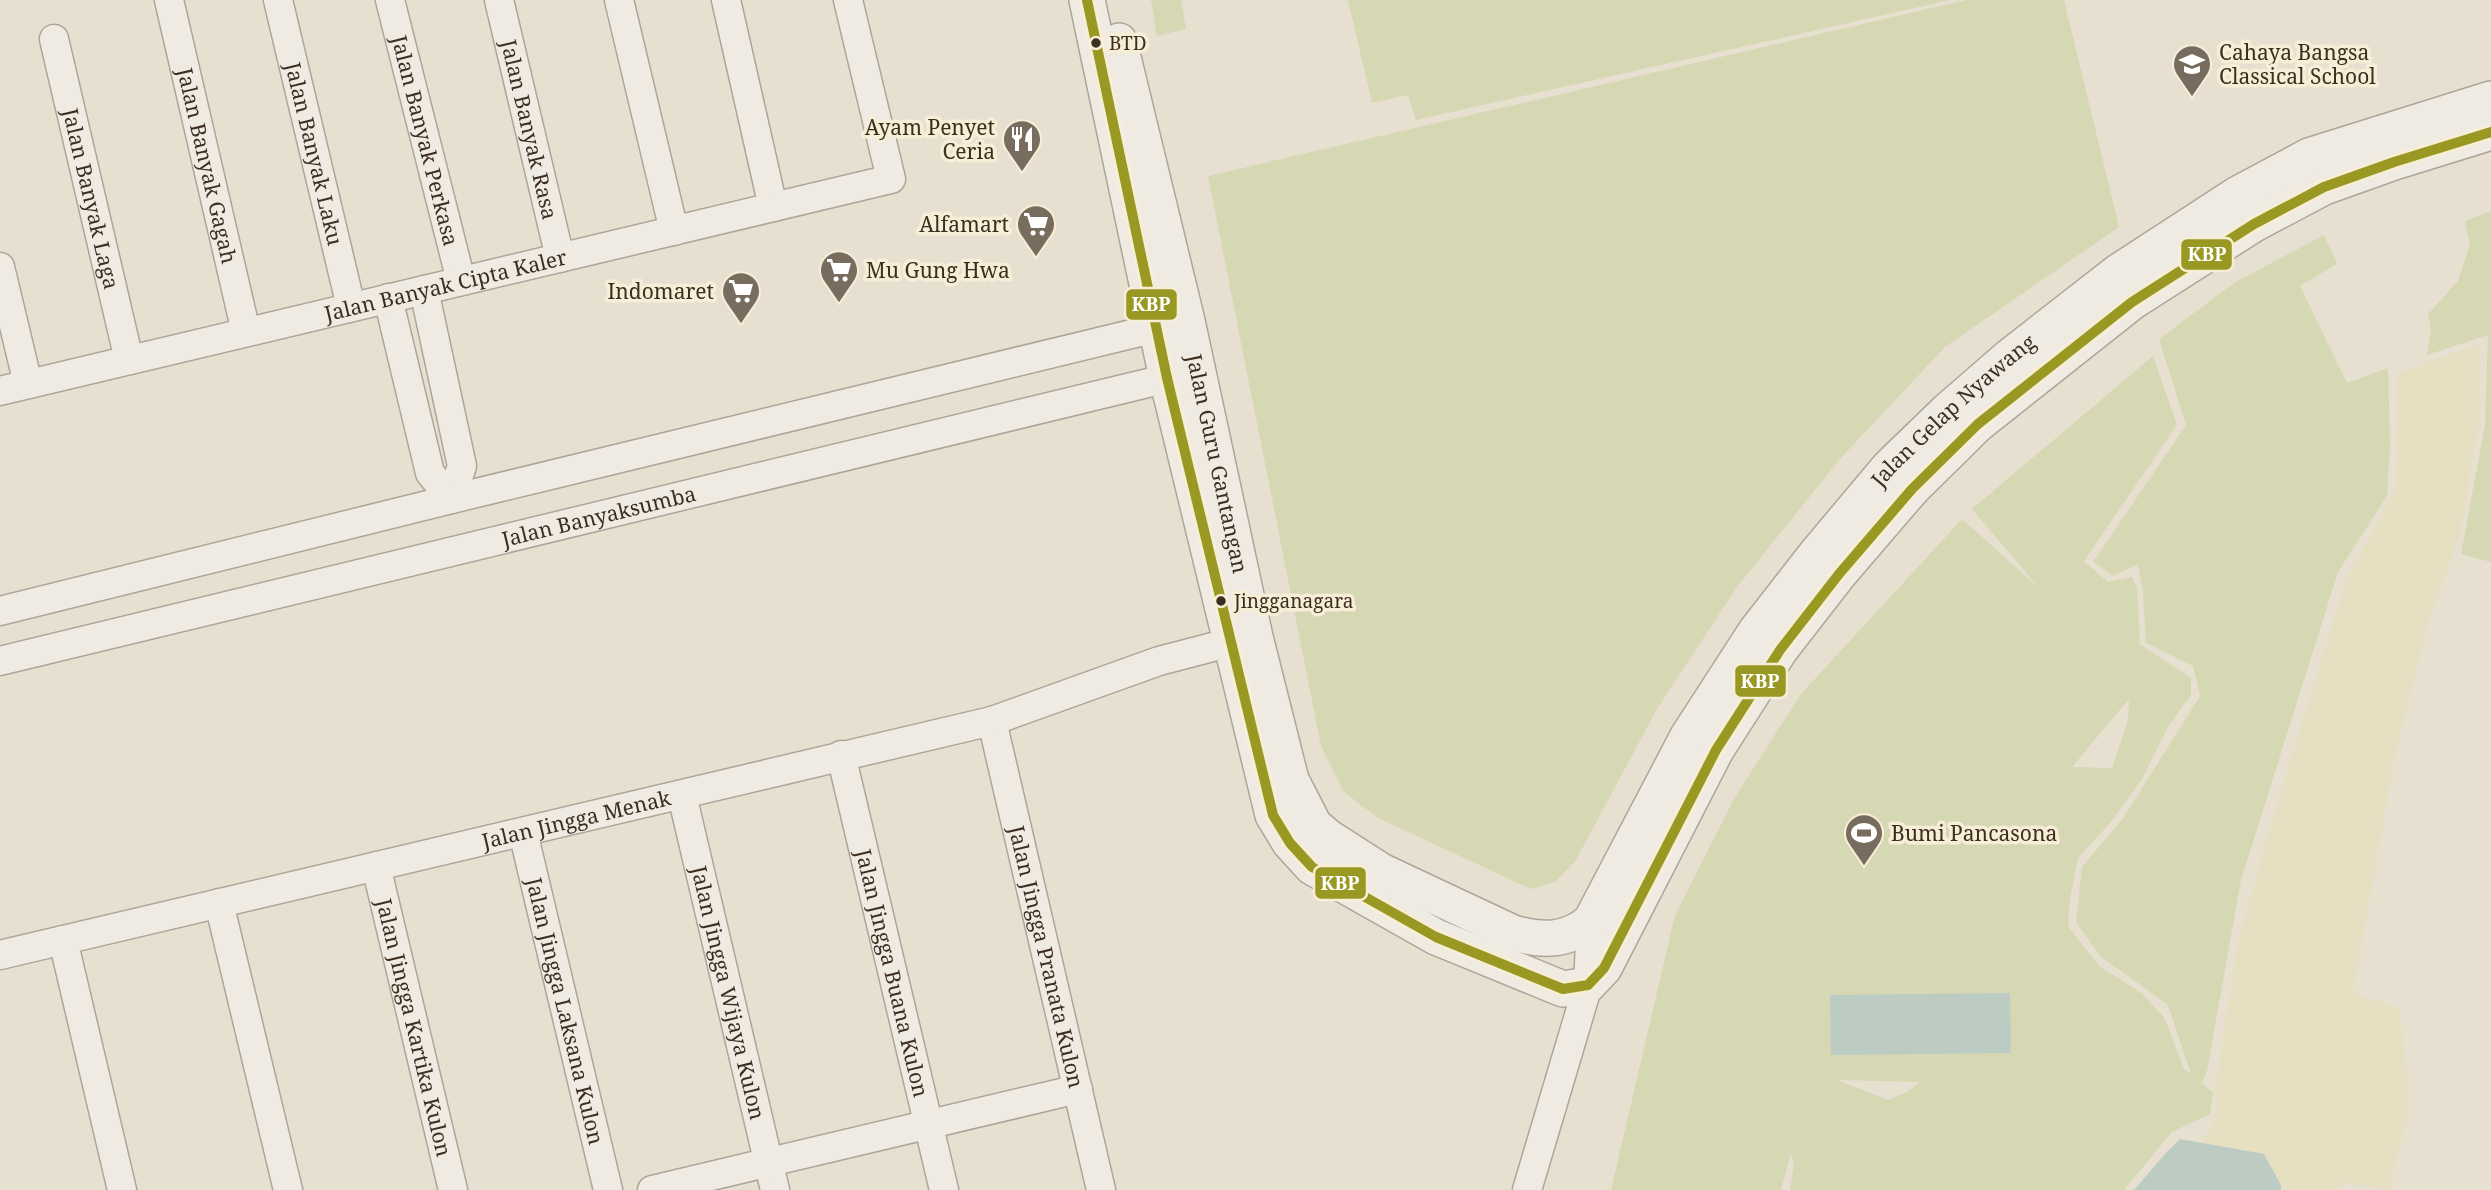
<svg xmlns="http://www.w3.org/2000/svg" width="2491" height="1190" font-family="'Noto Serif',serif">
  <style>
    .farmland { fill: #e6dfc2 }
    .green { fill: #d6d7b3; fill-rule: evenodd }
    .water { fill: #bcccc2 }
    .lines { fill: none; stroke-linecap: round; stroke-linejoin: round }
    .minor-casing { stroke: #ada599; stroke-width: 31 }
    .tertiary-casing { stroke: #ada599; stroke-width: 38 }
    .minor { stroke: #efebe3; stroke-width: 28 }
    .tertiary { stroke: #efebe3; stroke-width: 35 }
    .bus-1-casing { stroke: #f7eed8; stroke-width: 16 }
    .bus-1 { stroke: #999822; stroke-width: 10 }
    .bus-dot { fill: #3d2e20; stroke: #f7eed8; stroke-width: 2.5 }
    .labels { text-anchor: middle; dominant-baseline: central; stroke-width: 7; stroke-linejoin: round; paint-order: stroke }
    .bus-label { font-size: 19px; fill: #3d2e20; stroke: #f7eed8; text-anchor: start }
    .poi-label { font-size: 21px; fill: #3d2e20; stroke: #f7eed8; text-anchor: start }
    .street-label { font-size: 21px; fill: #3d2e20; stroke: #f7eed8 }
    .line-badge { stroke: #f7eed8; stroke-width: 2.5 }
    .badge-label { font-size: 19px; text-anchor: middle; font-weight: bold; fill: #fff }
  </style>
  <rect width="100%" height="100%" fill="#e7e0d1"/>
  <path class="farmland" d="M2479,344V423L2460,534L2425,633L2394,762L2353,993L2400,1008L2410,1109L2389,1190L2342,1182L2339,1190H2281V1184L2222,1148L2201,1144L2216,1118V1084L2237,946L2270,827L2346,580L2396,489L2397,374Z"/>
  <g class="green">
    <path d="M1151,0H1181L1186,29L1157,36Z"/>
    <path d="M1348,0H1950L1416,120L1408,95L1372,103Z"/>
    <path d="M1966,0H2064L2119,227L1945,347L1840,459L1737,587L1657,709L1576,860L1555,882L1531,889L1378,818L1344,792L1321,746L1208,176Z"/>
    <path d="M2491,211V562L2461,554L2485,425L2488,335L2427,355L2431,329L2428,314L2458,281L2470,245L2465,221Z"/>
    <path d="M2324,235L2337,264L2300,286L2347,383L2388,368L2390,445L2387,496L2338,572L2241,880L2207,1071L2202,1083L2213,1093L2210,1114L2172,1132L2124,1190H1790L1794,1163L1791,1153L1781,1190H1611L1675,915L1735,797L1801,694L1962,519L2038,587L1972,509L2153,356L2177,425L2084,561L2108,582L2132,577L2137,588L2140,644L2191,678V695L2169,725L2142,779L2110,823L2078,858L2070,899L2068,926L2099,966L2140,992L2164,1017L2184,1069L2191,1074L2168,1005L2100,956L2076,922L2082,867L2124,817L2200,696L2193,666L2146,643L2143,592L2138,564L2113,576L2093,562L2186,425L2159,339L2234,283ZM2129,699L2128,720L2112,768L2072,767ZM1840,1081V1080L1920,1082L1907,1092L1888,1100Z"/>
  </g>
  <g class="water">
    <path d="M2010,993L2011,1053L1831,1055L1830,995Z"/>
    <path d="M2180,1139L2264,1154L2281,1185V1190H2134L2164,1155Z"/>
  </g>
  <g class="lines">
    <defs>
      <g id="minor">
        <path id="s1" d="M169,0L246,332"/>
        <path id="s2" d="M278,0L351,307"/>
        <path id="s3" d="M390,0L461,281"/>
        <path id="s4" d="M499,0L560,258"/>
        <path d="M619,0L674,231"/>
        <path d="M726,0L773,207"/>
        <path id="s5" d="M54,39L129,360"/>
        <path d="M0,267L28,384"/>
        <path d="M424,290L462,466L451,499"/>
        <path d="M388,298L430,473L451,499"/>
        <path id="s6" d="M0,391L891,179L848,0"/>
        <path d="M0,611L468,495L1177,323"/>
        <path id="s7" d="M0,661L1185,374"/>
        <path id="s8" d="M992,721L1101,1190"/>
        <path id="s9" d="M841,755L944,1190"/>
        <path id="s10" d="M682,795L775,1190"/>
        <path id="s11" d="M523,832L608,1190"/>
        <path id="s12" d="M376,866L453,1190"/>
        <path d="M219,903L288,1190"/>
        <path d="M63,940L122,1190"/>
        <path id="s13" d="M0,955L992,721L1159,661L1251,637"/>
        <path d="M652,1190L1078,1089"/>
        <path d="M1527,1190L1588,985L1591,921"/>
      </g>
      <g id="tertiary">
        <path d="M1087,0L1167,378L1273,815L1290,843L1312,867L1436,937L1563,989L1588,985L1604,968L1716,750L1780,650L1839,574L1912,489L1978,424L2132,302L2254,224L2324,187L2394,162L2491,132"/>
        <path id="s14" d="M1119,41L1187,321L1255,637L1291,780L1314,825L1328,837L1381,871L1513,933C1542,941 1567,942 1591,921L1688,736L1756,631L1816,554L1889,467L1948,410L2009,357L2118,272L2238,194L2309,156L2491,99"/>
      </g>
    </defs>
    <use href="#minor" class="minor-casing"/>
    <use href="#tertiary" class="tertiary-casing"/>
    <use href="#minor" class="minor"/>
    <use href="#tertiary" class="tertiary"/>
    <defs>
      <path id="bus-1" d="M1087,0L1167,378L1273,815L1290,843L1312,867L1436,937L1563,989L1588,985L1604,968L1716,750L1780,650L1839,574L1912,489L1978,424L2132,302L2254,224L2324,187L2394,162L2491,132"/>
    </defs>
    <use href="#bus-1" class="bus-1-casing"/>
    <use href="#bus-1" class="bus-1"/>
  </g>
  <defs>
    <symbol id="school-pin" viewBox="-11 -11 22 30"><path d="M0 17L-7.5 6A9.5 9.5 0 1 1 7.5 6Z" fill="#786c5e" stroke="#f7eed8"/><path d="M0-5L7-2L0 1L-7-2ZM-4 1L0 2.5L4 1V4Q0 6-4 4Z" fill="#fff"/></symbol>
    <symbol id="restaurant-pin" viewBox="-11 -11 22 30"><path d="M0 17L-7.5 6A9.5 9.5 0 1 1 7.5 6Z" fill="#786c5e" stroke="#f7eed8"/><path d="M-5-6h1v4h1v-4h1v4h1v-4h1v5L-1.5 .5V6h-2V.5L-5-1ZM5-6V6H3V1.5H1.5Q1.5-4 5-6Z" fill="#fff"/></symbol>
    <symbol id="supermarket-pin" viewBox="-11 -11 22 30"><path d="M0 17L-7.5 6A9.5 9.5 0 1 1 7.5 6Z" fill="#786c5e" stroke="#f7eed8"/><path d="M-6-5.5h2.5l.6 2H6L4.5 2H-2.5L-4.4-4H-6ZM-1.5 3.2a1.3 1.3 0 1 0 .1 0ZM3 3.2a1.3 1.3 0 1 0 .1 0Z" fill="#fff"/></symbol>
    <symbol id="stadium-pin" viewBox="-11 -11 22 30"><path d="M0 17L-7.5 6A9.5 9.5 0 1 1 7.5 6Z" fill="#786c5e" stroke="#f7eed8"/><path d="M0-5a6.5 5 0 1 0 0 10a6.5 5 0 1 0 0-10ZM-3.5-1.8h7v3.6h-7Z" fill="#fff"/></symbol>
  </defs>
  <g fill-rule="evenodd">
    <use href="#school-pin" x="2170" y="42" width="44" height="60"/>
    <use href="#restaurant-pin" x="1000" y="117" width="44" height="60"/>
    <use href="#supermarket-pin" x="1014" y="202" width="44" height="60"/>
    <use href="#supermarket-pin" x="817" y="248" width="44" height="60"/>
    <use href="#supermarket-pin" x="719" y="269" width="44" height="60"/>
    <use href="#stadium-pin" x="1842" y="811" width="44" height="60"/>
  </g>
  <g class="bus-dot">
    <circle cx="1096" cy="43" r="6"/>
    <circle cx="1221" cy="601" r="6"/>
  </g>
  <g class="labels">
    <g class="bus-label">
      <text x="1109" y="43">BTD</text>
      <text x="1234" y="601">Jingganagara</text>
    </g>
    <g class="poi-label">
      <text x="2219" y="52">Cahaya Bangsa<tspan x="2219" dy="24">Classical School</tspan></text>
      <text x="995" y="127" text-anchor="end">Ayam Penyet<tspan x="995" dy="24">Ceria</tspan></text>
      <text x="1009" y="224" text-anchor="end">Alfamart</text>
      <text x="866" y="270">Mu Gung Hwa</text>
      <text x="714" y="291" text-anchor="end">Indomaret</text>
      <text x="1891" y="833">Bumi Pancasona</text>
    </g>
    <g class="street-label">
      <text stroke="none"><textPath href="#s4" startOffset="133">Jalan Banyak Rasa</textPath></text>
      <text stroke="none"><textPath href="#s3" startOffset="145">Jalan Banyak Perkasa</textPath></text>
      <text stroke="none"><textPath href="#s2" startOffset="158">Jalan Banyak Laku</textPath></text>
      <text stroke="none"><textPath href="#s1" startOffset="170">Jalan Banyak Gagah</textPath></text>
      <text stroke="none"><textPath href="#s5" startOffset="164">Jalan Banyak Laga</textPath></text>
      <text stroke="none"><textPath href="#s6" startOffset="458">Jalan Banyak Cipta Kaler</textPath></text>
      <text stroke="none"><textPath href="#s14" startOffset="1750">Jalan Gelap Nyawang</textPath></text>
      <text stroke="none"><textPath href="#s14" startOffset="434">Jalan Guru Gantangan</textPath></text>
      <text stroke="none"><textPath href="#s7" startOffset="616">Jalan Banyaksumba</textPath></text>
      <text stroke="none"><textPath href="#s13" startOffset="592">Jalan Jingga Menak</textPath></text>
      <text stroke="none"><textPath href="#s8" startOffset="242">Jalan Jingga Pranata Kulon</textPath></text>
      <text stroke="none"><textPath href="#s9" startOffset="224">Jalan Jingga Buana Kulon</textPath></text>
      <text stroke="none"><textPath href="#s10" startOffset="203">Jalan Jingga Wijaya Kulon</textPath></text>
      <text stroke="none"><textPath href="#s11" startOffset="184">Jalan Jingga Laksana Kulon</textPath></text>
      <text stroke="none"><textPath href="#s12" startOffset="166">Jalan Jingga Kartika Kulon</textPath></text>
    </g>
  </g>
  <g class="line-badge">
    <rect x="2180" y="238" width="53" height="33" rx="7" fill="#999822"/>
    <rect x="1125" y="288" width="53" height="33" rx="7" fill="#999822"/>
    <rect x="1734" y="664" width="53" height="34" rx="7" fill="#999822"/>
    <rect x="1314" y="866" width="53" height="34" rx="7" fill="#999822"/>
  </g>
  <g class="badge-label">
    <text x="2207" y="261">KBP</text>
    <text x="1151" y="311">KBP</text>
    <text x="1760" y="688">KBP</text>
    <text x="1340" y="890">KBP</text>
  </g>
</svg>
